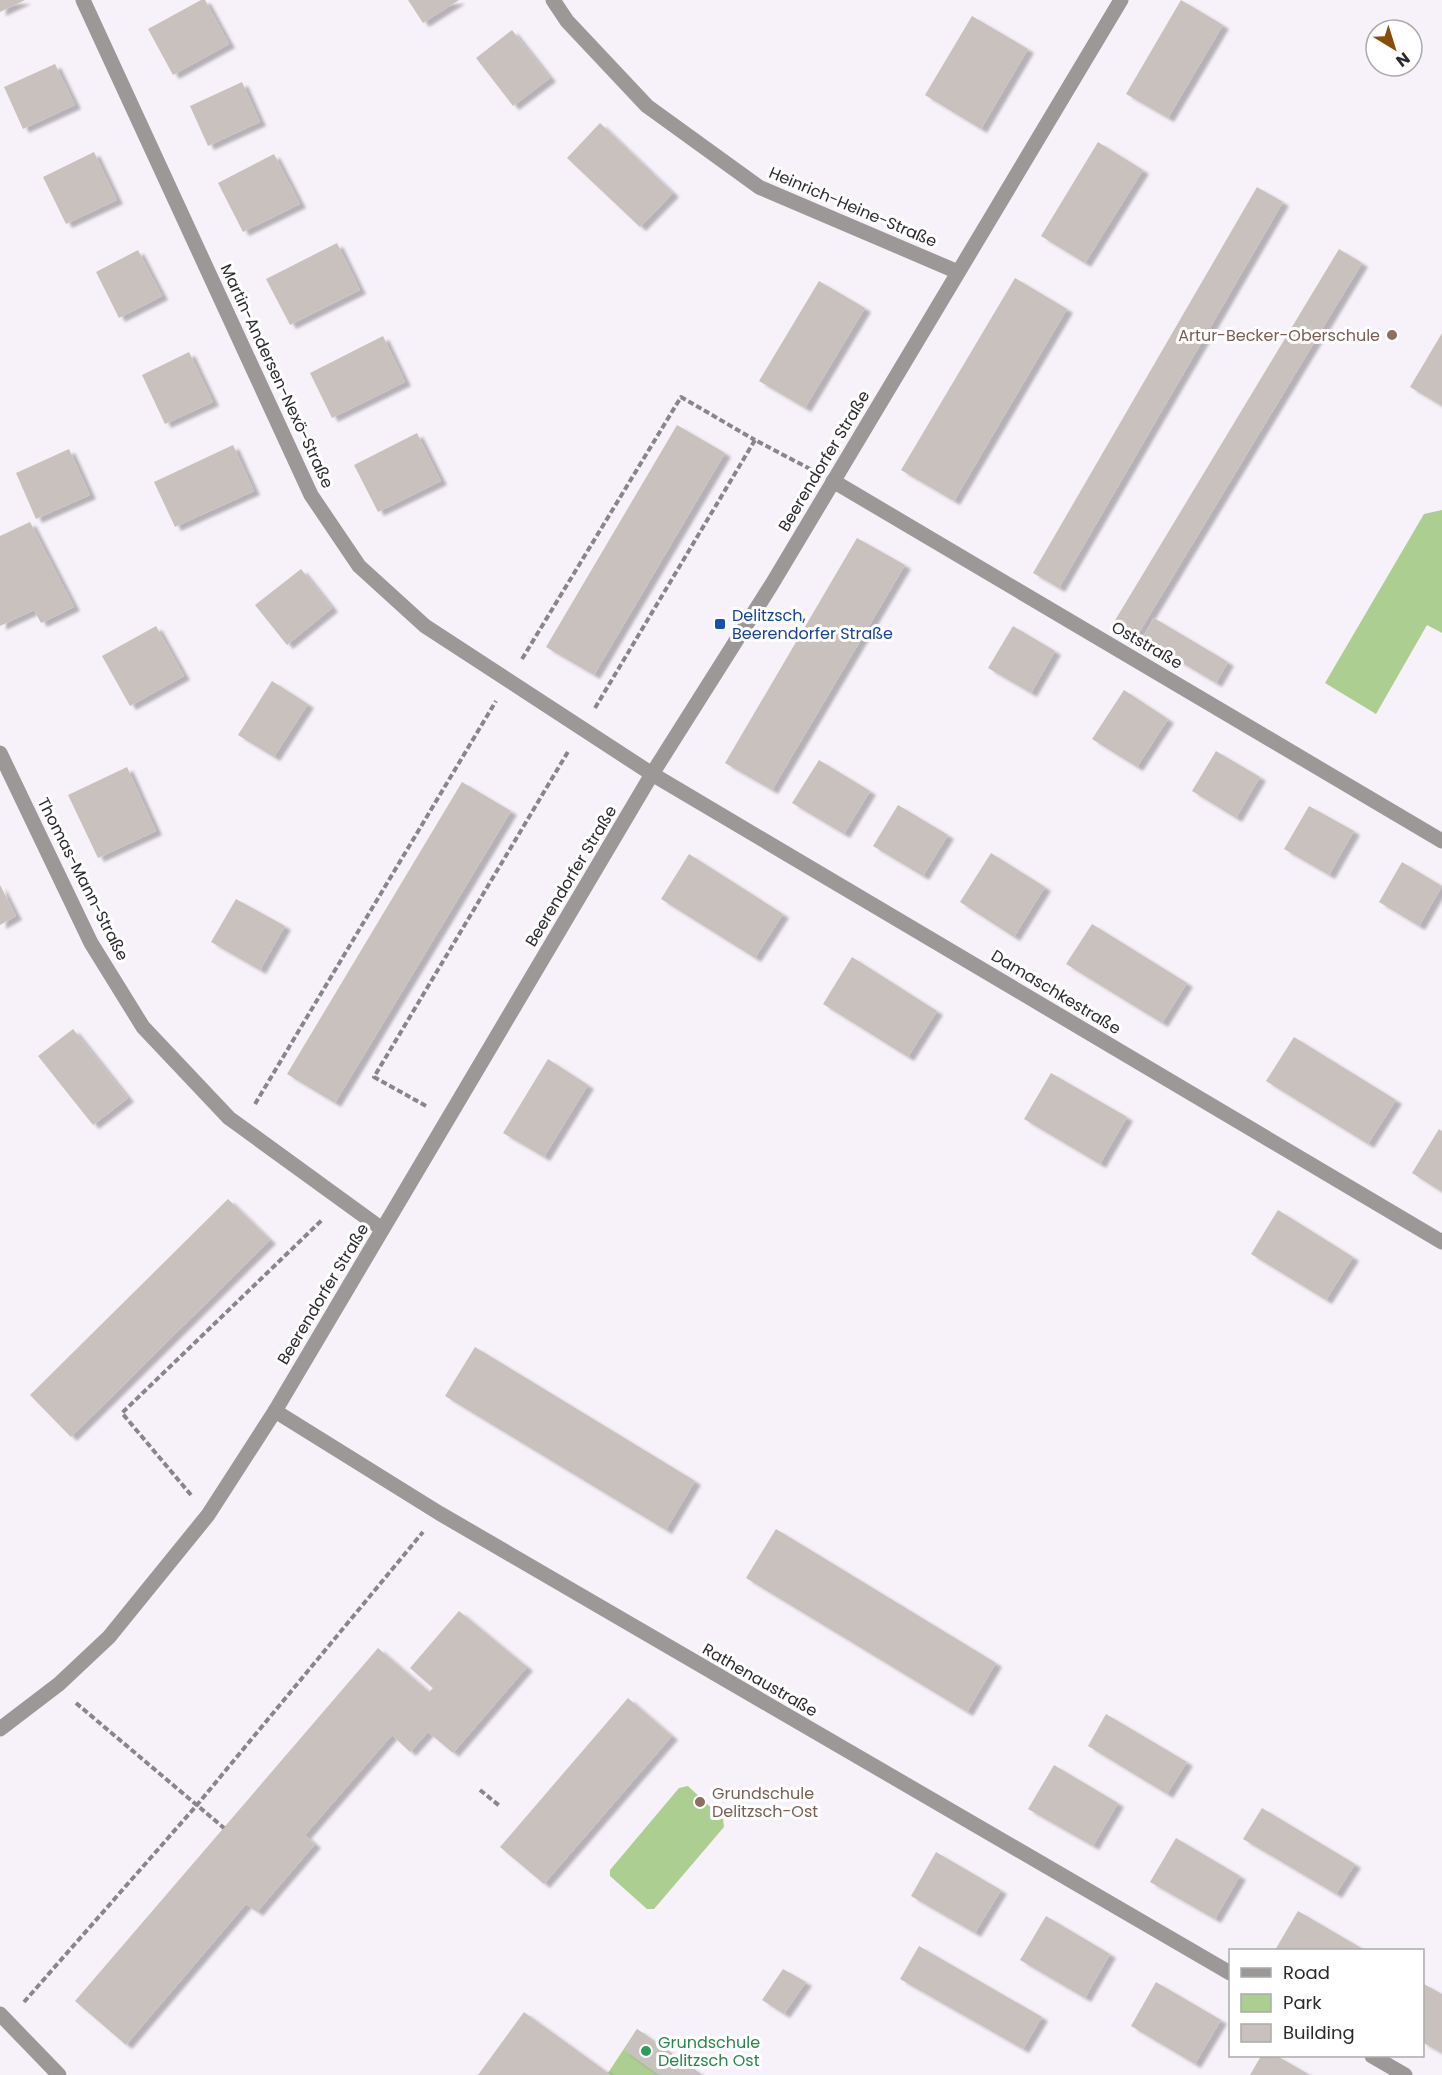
<svg xmlns="http://www.w3.org/2000/svg" width="1442" height="2075" font-family="Poppins,sans-serif">
  <style>
    .green { fill: #acce91 }
    .building { fill: #c9c1bd; filter: url(#shadow) }
    .lines { fill: none; stroke-linecap: round; stroke-linejoin: round }
    .path { stroke: #89868b; stroke-width: 4; stroke-dasharray: 6 3; stroke-linecap: butt }
    .minor { stroke: #9c9897; stroke-width: 15 }
    .education-dot { fill: #8d6e63; stroke: #fff; stroke-width: 2 }
    .transit-dot { fill: #1a4fb4; stroke: #fff; stroke-width: 2 }
    .leisure-dot { fill: #2e9e5b; stroke: #fff; stroke-width: 2 }
    .labels { text-anchor: middle; dominant-baseline: central; stroke-width: 6; stroke-linejoin: round; paint-order: stroke }
    .street-label { font-size: 16px; fill: #2c2a2d; stroke: #fff }
    .education-label { font-size: 16px; fill: #785e54; stroke: #fff; text-anchor: end }
    .transit-label { font-size: 16px; fill: #164399; stroke: #fff; text-anchor: start }
    .leisure-label { font-size: 16px; fill: #27864d; stroke: #fff; text-anchor: start }
  </style>
  <defs>
    <filter id="shadow"><feDropShadow dx="6" dy="4" stdDeviation="1.5" flood-color="#0004"/></filter>
  </defs>
  <rect width="100%" height="100%" fill="#f7f2f9"/>
  <g class="green">
    <path d="M1442,510V633L1427,625L1376,714L1325,683L1424,514Z"/>
    <path d="M688,1786L723,1819L724,1827L654,1909H647L610,1876V1870L679,1788Z"/>
    <path d="M637,2029L702,2075H610L608,2073Z"/>
  </g>
  <g class="building">
    <path d="M0,0H25L0,12Z"/>
    <path d="M201,0H205L229,44L173,75L148,29Z"/>
    <path d="M408,0H459L423,23Z"/>
    <path d="M1181,0L1223,25L1168,118L1126,94Z"/>
    <path d="M972,16L1028,49L981,129L925,95Z"/>
    <path d="M512,30L550,78L513,106L476,58Z"/>
    <path d="M55,64L75,105L23,129L4,87Z"/>
    <path d="M242,82L260,122L208,146L190,106Z"/>
    <path d="M600,123L673,193L640,227L567,158Z"/>
    <path d="M1098,142L1143,170L1085,263L1041,236Z"/>
    <path d="M94,152L117,200L66,224L43,177Z"/>
    <path d="M274,154L300,204L243,232L218,183Z"/>
    <path d="M1257,187L1283,202L1059,588L1033,573Z"/>
    <path d="M337,243L360,290L290,325L266,279Z"/>
    <path d="M1339,249L1362,263L1137,636L1114,622Z"/>
    <path d="M138,250L162,296L119,318L96,272Z"/>
    <path d="M1015,278L1067,309L954,501L901,470Z"/>
    <path d="M819,281L865,308L805,408L759,381Z"/>
    <path d="M1442,333V406L1410,387Z"/>
    <path d="M383,336L405,382L332,418L310,373Z"/>
    <path d="M189,352L213,402L165,424L142,375Z"/>
    <path d="M677,425L725,453L594,675L546,647Z"/>
    <path d="M417,433L441,481L378,512L354,465Z"/>
    <path d="M233,445L254,491L175,527L154,482Z"/>
    <path d="M69,449L90,495L36,519L16,473Z"/>
    <path d="M30,522L74,607L41,623L34,610L0,626V536Z"/>
    <path d="M857,538L905,565L772,790L725,763Z"/>
    <path d="M301,569L332,608L287,645L255,605Z"/>
    <path d="M1154,618L1228,662L1216,683L1142,639Z"/>
    <path d="M156,626L184,676L130,706L102,656Z"/>
    <path d="M1013,626L1055,651L1031,693L988,668Z"/>
    <path d="M272,681L308,704L274,757L238,735Z"/>
    <path d="M1124,690L1168,719L1137,767L1092,739Z"/>
    <path d="M1216,751L1260,777L1236,818L1192,791Z"/>
    <path d="M819,760L870,791L844,834L792,803Z"/>
    <path d="M127,767L156,831L98,858L68,795Z"/>
    <path d="M462,782L511,811L335,1103L287,1074Z"/>
    <path d="M898,805L948,835L923,876L873,846Z"/>
    <path d="M1309,806L1354,831L1329,875L1284,849Z"/>
    <path d="M991,853L1045,887L1014,937L960,902Z"/>
    <path d="M689,854L783,914L755,958L661,899Z"/>
    <path d="M1402,862L1442,886L1419,926L1379,902Z"/>
    <path d="M0,885L16,916L0,925Z"/>
    <path d="M236,899L285,926L260,970L211,942Z"/>
    <path d="M1092,924L1187,983L1162,1023L1066,964Z"/>
    <path d="M852,957L937,1011L908,1057L823,1004Z"/>
    <path d="M73,1029L128,1098L93,1125L38,1056Z"/>
    <path d="M1294,1037L1396,1100L1368,1144L1266,1081Z"/>
    <path d="M548,1059L588,1085L544,1157L503,1133Z"/>
    <path d="M1051,1073L1127,1117L1100,1164L1024,1119Z"/>
    <path d="M1439,1129L1442,1131V1192L1412,1173Z"/>
    <path d="M228,1199L270,1240L71,1437L30,1395Z"/>
    <path d="M1278,1210L1353,1257L1326,1300L1251,1254Z"/>
    <path d="M475,1347L695,1481L666,1530L445,1396Z"/>
    <path d="M776,1529L996,1663L967,1712L746,1578Z"/>
    <path d="M459,1611L527,1667L453,1753L428,1732L410,1752L392,1735L305,1835L315,1844L257,1912L246,1904L126,2045L75,2001L378,1648L429,1692L433,1688L410,1668Z"/>
    <path d="M628,1698L672,1736L544,1884L500,1847Z"/>
    <path d="M1106,1714L1187,1762L1167,1794L1088,1746Z"/>
    <path d="M1054,1765L1118,1803L1093,1846L1028,1809Z"/>
    <path d="M1262,1808L1355,1864L1336,1894L1243,1839Z"/>
    <path d="M1176,1838L1240,1876L1215,1919L1150,1882Z"/>
    <path d="M936,1852L1001,1890L975,1933L911,1896Z"/>
    <path d="M1298,1911L1363,1949L1362,1950H1275Z"/>
    <path d="M1046,1916L1110,1954L1085,1998L1020,1960Z"/>
    <path d="M919,1946L1042,2017L1023,2049L900,1979Z"/>
    <path d="M783,1969L806,1982L784,2014L762,2000Z"/>
    <path d="M1156,1982L1221,2020L1195,2064L1131,2026Z"/>
    <path d="M1422,1983L1442,1994V2053L1422,2042Z"/>
    <path d="M524,2012L611,2075H478Z"/>
    <path d="M637,2029L702,2075H659L624,2050Z"/>
    <path d="M1261,2056H1277L1310,2075H1250Z"/>
  </g>
  <g class="lines">
    <g class="path">
      <path d="M522,659L681,397L755,440"/>
      <path d="M595,708L755,440L812,470"/>
      <path d="M255,1104L496,701"/>
      <path d="M426,1106L374,1077L569,750"/>
      <path d="M191,1495L122,1413L323,1219"/>
      <path d="M76,1703L224,1828"/>
      <path d="M480,1790L501,1807"/>
      <path d="M24,2002L197,1805L423,1532"/>
    </g>
    <g class="minor">
      <path d="M83,0L311,495L359,566L425,626L652,774L1442,1242"/>
      <path d="M553,0L567,21L647,106L759,187L958,272"/>
      <path d="M833,481L1442,841"/>
      <path d="M0,753L91,943L143,1027L229,1118L382,1229"/>
      <path d="M275,1411L439,1513L1230,1973"/>
      <path d="M0,1729L59,1684L109,1637L208,1515L275,1411L652,774L772,584L1121,0"/>
      <path d="M0,2014L59,2075"/>
      <path d="M1372,2056L1405,2075"/>
    </g>
  </g>
  <g class="education-dot">
    <circle cx="1392" cy="335" r="6"/>
    <circle cx="700" cy="1802" r="6"/>
  </g>
  <rect class="transit-dot" x="714" y="618" width="12" height="12" rx="3"/>
  <circle class="leisure-dot" cx="646" cy="2051" r="6"/>
  <g class="labels">
    <g class="street-label">
      <text transform="translate(853 207) rotate(23)">Heinrich-Heine-Straße</text>
      <text transform="translate(277 376) rotate(65)">Martin-Andersen-Nexö-Straße</text>
      <text transform="translate(824 461) rotate(-59)">Beerendorfer Straße</text>
      <text transform="translate(1147 645) rotate(30)">Oststraße</text>
      <text transform="translate(571 876) rotate(-59)">Beerendorfer Straße</text>
      <text transform="translate(83 879) rotate(63)">Thomas-Mann-Straße</text>
      <text transform="translate(1056 992) rotate(31)">Damaschkestraße</text>
      <text transform="translate(323 1294) rotate(-59)">Beerendorfer Straße</text>
      <text transform="translate(760 1680) rotate(30)">Rathenaustraße</text>
    </g>
    <g class="education-label">
      <text x="1380" y="335">Artur-Becker-Oberschule</text>
      <text x="712" y="1793" text-anchor="start">Grundschule<tspan x="712" dy="18">Delitzsch-Ost</tspan></text>
    </g>
    <g class="transit-label">
      <text x="732" y="615">Delitzsch,<tspan x="732" dy="18">Beerendorfer Straße</tspan></text>
    </g>
    <g class="leisure-label">
      <text x="658" y="2042">Grundschule<tspan x="658" dy="18">Delitzsch Ost</tspan></text>
    </g>
  </g>
  <rect x="1229" y="1949" width="195" height="108" fill="#ffffff" stroke="#abaaab" stroke-width="1.5"/>
  <rect x="1241" y="1968" width="30" height="9" fill="#9c9897" stroke="#abaaab" stroke-width="1.5"/>
  <text x="1283" y="1979" font-size="18" fill="#2c2a2d">Road</text>
  <rect x="1241" y="1994" width="30" height="18" fill="#acce91" stroke="#abaaab" stroke-width="1.5"/>
  <text x="1283" y="2009" font-size="18" fill="#2c2a2d">Park</text>
  <rect x="1241" y="2024" width="30" height="18" fill="#c9c1bd" stroke="#abaaab" stroke-width="1.5"/>
  <text x="1283" y="2039" font-size="18" fill="#2c2a2d">Building</text>
  <g transform="translate(1394 48) rotate(142)"><circle r="28" fill="#ffffff" stroke="#abaaab" stroke-width="1.5"/>
  <path d="M0-4.5L10 22L0 15L-10 22Z" fill="#894d09"/>
  <text y="-9" font-size="16" font-weight="bold" text-anchor="middle" fill="#2c2a2d">N</text>
  </g>
</svg>
